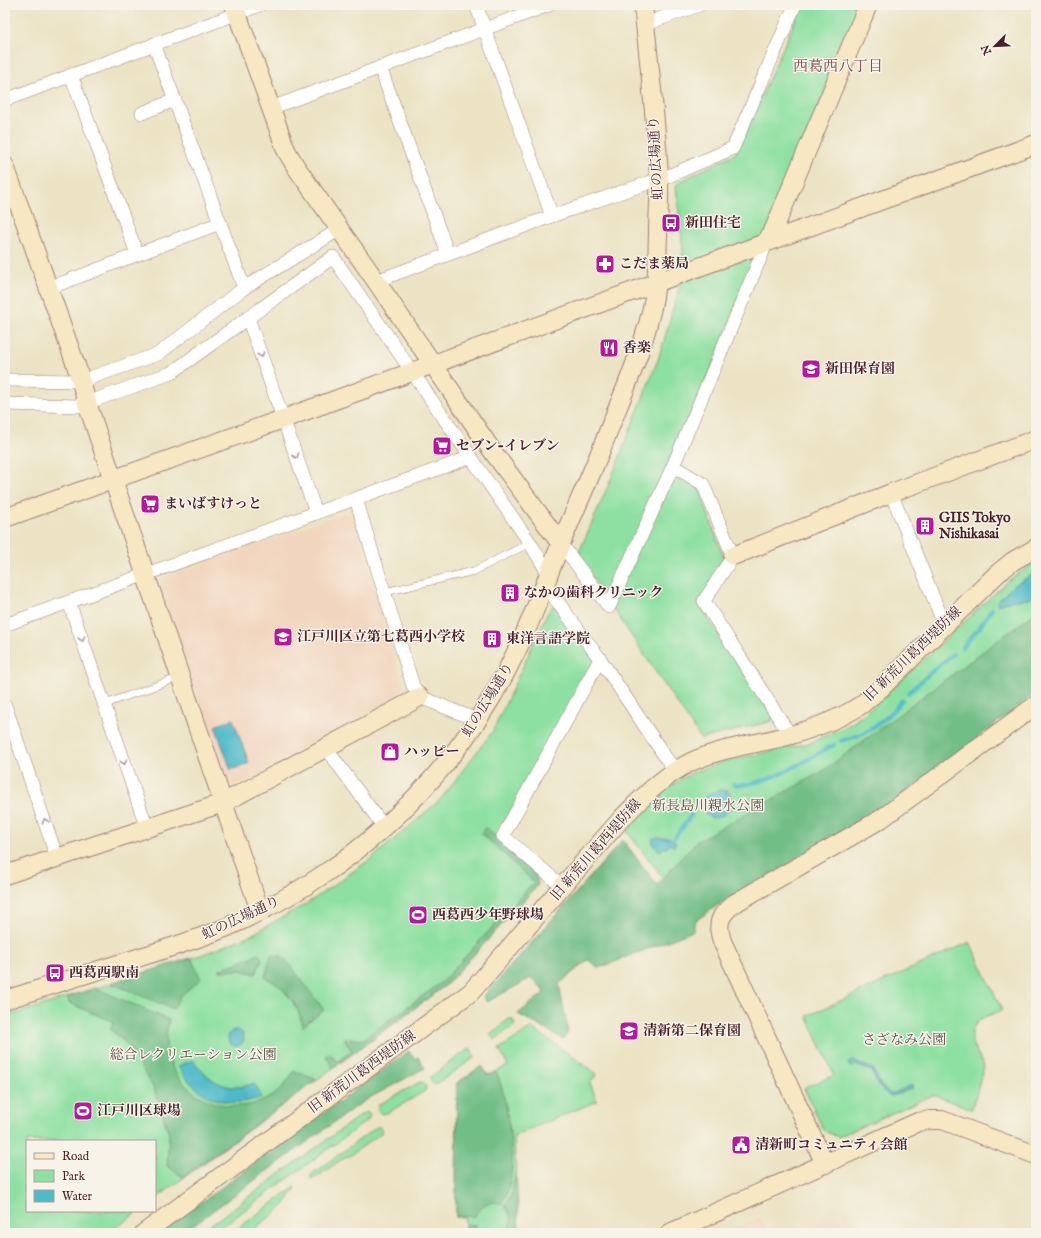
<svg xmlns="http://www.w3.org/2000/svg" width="1041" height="1238" font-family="'IM FELL English','Noto Serif JP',serif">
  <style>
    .built { fill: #f2d5be }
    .green { fill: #8de0a1; stroke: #6c8066 }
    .forest { fill: #72be87; stroke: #5e6e59 }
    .water { fill: #4dbac8; stroke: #4c6c7a }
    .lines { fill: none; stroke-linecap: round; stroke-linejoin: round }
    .stream { stroke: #4dbac8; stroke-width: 4 }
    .lane-casing { stroke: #9b8178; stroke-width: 8 }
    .street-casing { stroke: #9b8178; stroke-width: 14 }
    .secondary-casing { stroke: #9b8178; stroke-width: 20 }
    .lane { stroke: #fff; stroke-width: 7 }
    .street { stroke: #fff; stroke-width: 13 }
    .secondary { stroke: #f7e8c3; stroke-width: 18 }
    .oneway { stroke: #ae9aa0 }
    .labels { text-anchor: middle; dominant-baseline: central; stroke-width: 3; stroke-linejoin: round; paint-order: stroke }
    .street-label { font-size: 14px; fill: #4a1f2b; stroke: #f7f3e8 }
    .poi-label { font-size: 14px; font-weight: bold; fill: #4a1f2b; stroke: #f7f3e8; text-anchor: start }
    .park-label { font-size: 14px; fill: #5b4f48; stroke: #f7f3e8 }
    .neighbourhood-label { font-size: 15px; fill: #7c494c; stroke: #f7f3e8 }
  </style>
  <rect width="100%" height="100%" fill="#f7f3e8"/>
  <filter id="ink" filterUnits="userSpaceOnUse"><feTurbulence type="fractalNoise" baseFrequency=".025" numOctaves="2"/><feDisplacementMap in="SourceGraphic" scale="8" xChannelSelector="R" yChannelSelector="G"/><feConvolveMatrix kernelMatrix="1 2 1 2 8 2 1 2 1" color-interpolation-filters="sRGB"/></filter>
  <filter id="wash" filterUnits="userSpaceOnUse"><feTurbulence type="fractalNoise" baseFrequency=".012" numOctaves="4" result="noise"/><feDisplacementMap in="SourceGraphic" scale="16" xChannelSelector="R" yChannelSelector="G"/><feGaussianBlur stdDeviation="0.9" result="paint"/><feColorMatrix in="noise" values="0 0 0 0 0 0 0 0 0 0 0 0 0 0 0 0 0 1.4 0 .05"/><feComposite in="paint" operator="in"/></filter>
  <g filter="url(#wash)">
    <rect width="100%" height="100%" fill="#ece3c4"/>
    <g class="built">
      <path d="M344,513L354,516L404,689L400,696L234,787L227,784L159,585L162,578Z"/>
      <path d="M761,1217L769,1233H725Z"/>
    </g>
    <g class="green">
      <path d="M657,5H686L663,14L658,9Z"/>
      <path d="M802,5H860L669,471L698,486L725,561L698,603L773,716L772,721L701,739L580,559V550L609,484L659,357L680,286L683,249L676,186L679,182L736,153Z"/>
      <path d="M1036,562V627L831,784L699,851L663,878L626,830L657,795L691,773L726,761L810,743L851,724L875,705L1009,580Z"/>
      <path d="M554,604L599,659L498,837L536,874L538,885L446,985L155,1199V1141H27V1211H139L109,1233H5V1017L201,955L251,935L311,901L372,858L440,800L493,731L547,614Z"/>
      <path d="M970,942L1002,1010L980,1019L972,1029V1043L984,1067L972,1109L933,1095L838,1137L824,1131L804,1088L834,1075L807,1016Z"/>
      <path d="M509,1019H513L515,1025L494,1040L490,1034Z"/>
      <path d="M532,1028L597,1074L590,1083L597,1101L514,1136L519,1233H465V1217H456L457,1083L482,1066L488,1075L508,1066L499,1049Z"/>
      <path d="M470,1048L475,1057L435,1085C431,1083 431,1080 430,1077Z"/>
      <path d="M420,1082L425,1084L426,1088L425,1091L389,1112L383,1114L379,1112L377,1107L378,1105Z"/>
      <path d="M367,1112L370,1115L368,1120L213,1233H199L362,1114Z"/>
      <path d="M378,1126L382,1129L381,1133L351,1155L339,1161L315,1178L311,1179V1175Z"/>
      <path d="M295,1187L296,1188L285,1204L280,1209L249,1233H231Z"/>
    </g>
    <g class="forest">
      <path d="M1036,612V693L888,806L721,903L695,921L693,931L599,968L588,960L559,984L568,1032L563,1039L518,1014L545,992L531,978L487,1002L483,997L623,840L657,885L697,841L823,771Z"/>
      <path d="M486,827L536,874L538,885L446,985L333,1068L326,1056L330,1053L337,1062L352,1051L345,1041V1038L362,1040L442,982L534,882L481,833Z"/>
      <path d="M259,954L262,959L256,974L242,970L219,971V970Z"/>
      <path d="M271,955L281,956L287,961L324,1010L302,1027C302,1014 291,997 281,988C277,983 270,980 265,977Z"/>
      <path d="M191,958L201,979L181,995L173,1009L111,983Z"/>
      <path d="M95,988L169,1020C168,1026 166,1032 166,1038C166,1089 221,1121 267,1099C279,1094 287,1082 294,1071L317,1080L183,1177L167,1166L169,1134L154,1089L128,1045L110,1029L114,1022L69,1003L67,997Z"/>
      <path d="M409,1051L415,1059L418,1057L425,1068L371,1097L351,1110L182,1233H159Z"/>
      <path d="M482,1066L487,1075L496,1072C505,1087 513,1148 512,1166C511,1180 509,1193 501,1204C488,1199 480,1206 475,1216L456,1217L457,1083Z"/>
      <path d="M516,1169L519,1233H507C513,1224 512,1215 505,1206L512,1194Z"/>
      <path d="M465,1224L475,1225L479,1233H465Z"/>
    </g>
    <g class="water">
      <path d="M1036,573V595L1028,599L1014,600L998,605L996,603L1014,585Z"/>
      <path d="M233,719L249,763L231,770L215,726Z"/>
      <path d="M721,790L728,791C730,795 733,800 731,806C729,813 718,820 710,817C700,813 701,800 709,794C713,792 717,791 721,790Z"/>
      <path d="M653,838H670L676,843L673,847L670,844L666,849L664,847L661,851C655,849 651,844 653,838Z"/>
      <circle cx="236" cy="1038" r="8"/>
      <path d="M193,1060C208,1081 229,1094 254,1083L262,1097C226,1110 197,1098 178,1066Z"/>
      <path d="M854,1060L855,1062L873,1069L881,1086L891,1094L912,1085L913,1088L890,1097L879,1087L871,1071L855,1065L850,1067L848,1063Z"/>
    </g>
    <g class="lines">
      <g class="stream">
        <path d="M962,648L978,629L992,609"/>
        <path d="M908,693L937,667L953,654"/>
        <path d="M841,741C847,739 853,737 859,735C876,728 891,714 902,700"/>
        <path d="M733,784C738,786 743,785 748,784C780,779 806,759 834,745"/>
        <path d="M673,840L692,814"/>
      </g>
    </g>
  </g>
  <g filter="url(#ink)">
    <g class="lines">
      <defs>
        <g id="lane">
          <path d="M385,592L474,571L530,543"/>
          <path d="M105,704L180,677"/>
        </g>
        <g id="street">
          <path d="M476,5L552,216"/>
          <path d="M645,24L699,5"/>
          <path d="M154,44L244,288"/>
          <path d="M380,67L448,254"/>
          <path d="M71,75L137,254"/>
          <path d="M5,100L260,5"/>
          <path d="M271,108L549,5"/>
          <path d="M142,113L175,100"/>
          <path d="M376,281L552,216L671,175L733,148L795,5"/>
          <path d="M49,288L220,223"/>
          <path d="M248,318L316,513"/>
          <path d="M5,380L81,381L158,354L244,288L340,229"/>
          <path d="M5,404L78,406L171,373L333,257L530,543L549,574"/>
          <path d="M673,466L703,484L733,556L704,601L790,735"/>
          <path d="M891,493L944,624"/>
          <path d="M356,499L413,686L420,697L477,720"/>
          <path d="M561,544L609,607L673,466L762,254L766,242"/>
          <path d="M545,585L600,659L666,758L676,771"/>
          <path d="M69,602L147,828"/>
          <path d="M5,625L471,457"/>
          <path d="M5,705L57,858"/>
          <path d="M326,748L384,827"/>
          <path d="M563,887L503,836L600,659"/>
        </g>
        <g id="secondary">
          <path d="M234,5L286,150L296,167L376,281L493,452L561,544"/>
          <path d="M5,166L78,371L87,403L260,911"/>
          <path d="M766,242L774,229L868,5"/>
          <path d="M5,518L283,419L1036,144"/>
          <path d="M733,556L891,493L1036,439"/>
          <path d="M5,875L223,803L420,697"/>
          <path d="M5,1000C43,988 81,976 118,964C154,953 190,942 225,928C259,913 293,895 324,874C405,820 474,741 516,652C533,618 545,583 559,548C573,514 589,480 603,445C622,394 651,336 656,282C658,267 657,251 658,236C658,216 660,196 659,176C656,119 649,62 643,5"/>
          <path d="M825,1164L722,941C716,923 720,914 735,903L881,819L1036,705"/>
          <path d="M144,1233L471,992L621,819C642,798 664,775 691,762C723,747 758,744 791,735C815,728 840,719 861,705C867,700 873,695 880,689L997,574L1013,561L1036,548"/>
          <path d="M670,1233L918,1122L930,1120H942L1036,1155"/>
        </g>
      </defs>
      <use href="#lane" class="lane-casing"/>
      <use href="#street" class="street-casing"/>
      <use href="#secondary" class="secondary-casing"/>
      <use href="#lane" class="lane"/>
      <use href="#street" class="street"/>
      <use href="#secondary" class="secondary"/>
    </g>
    <defs><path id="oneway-chevron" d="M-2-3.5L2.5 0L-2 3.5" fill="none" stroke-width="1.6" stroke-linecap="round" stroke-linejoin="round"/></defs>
    <g class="oneway">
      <use href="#oneway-chevron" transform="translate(261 355) rotate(71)"/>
      <use href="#oneway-chevron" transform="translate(296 456) rotate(71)"/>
      <use href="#oneway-chevron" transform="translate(82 639) rotate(71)"/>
      <use href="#oneway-chevron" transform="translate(124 762) rotate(71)"/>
      <use href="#oneway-chevron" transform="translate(45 821) rotate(-109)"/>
    </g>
  </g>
  <defs>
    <symbol id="bus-square" viewBox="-11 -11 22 22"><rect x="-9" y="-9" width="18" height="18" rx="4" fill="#b5179e" stroke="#f7f3e8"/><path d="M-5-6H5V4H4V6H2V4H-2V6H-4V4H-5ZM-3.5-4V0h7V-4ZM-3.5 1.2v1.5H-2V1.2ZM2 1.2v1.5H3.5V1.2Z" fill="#fff"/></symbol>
    <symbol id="pharmacy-square" viewBox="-11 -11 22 22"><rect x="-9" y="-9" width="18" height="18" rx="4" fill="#b5179e" stroke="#f7f3e8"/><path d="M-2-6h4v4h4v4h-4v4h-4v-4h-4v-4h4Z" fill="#fff"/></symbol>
    <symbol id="restaurant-square" viewBox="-11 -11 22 22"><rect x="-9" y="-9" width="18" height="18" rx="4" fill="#b5179e" stroke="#f7f3e8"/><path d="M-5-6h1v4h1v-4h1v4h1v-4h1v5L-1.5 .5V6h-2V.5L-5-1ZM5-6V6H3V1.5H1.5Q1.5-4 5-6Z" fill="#fff"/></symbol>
    <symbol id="school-square" viewBox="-11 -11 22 22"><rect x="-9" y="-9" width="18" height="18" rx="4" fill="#b5179e" stroke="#f7f3e8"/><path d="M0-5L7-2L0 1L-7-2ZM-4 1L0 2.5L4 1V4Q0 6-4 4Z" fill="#fff"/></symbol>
    <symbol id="supermarket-square" viewBox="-11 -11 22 22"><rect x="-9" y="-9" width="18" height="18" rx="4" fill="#b5179e" stroke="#f7f3e8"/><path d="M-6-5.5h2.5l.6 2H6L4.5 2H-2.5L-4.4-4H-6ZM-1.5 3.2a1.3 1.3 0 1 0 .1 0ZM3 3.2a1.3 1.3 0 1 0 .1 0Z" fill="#fff"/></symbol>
    <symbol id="building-square" viewBox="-11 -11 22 22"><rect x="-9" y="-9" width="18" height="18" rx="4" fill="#b5179e" stroke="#f7f3e8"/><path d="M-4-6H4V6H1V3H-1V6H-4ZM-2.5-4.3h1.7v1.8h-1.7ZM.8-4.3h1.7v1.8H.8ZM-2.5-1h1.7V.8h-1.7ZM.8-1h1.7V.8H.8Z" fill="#fff"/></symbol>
    <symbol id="shop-square" viewBox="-11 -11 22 22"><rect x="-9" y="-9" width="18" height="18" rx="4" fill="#b5179e" stroke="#f7f3e8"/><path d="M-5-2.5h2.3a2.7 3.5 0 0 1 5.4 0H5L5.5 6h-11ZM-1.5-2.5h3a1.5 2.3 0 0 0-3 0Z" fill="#fff"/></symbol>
    <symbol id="stadium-square" viewBox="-11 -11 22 22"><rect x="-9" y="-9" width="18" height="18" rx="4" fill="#b5179e" stroke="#f7f3e8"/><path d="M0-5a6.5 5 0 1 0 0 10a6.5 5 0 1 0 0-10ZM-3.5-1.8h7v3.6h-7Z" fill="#fff"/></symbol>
    <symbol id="civic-square" viewBox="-11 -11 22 22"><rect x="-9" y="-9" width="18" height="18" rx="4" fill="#b5179e" stroke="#f7f3e8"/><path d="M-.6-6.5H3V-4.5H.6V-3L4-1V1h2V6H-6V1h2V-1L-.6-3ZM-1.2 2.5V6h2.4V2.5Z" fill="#fff"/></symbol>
  </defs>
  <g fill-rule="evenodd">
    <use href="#bus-square" x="660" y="212" width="22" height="22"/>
    <use href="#pharmacy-square" x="594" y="253" width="22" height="22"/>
    <use href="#restaurant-square" x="598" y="337" width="22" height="22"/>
    <use href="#school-square" x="800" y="358" width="22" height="22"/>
    <use href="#supermarket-square" x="431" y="435" width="22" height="22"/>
    <use href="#supermarket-square" x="139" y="493" width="22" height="22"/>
    <use href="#building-square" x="914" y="515" width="22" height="22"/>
    <use href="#building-square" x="499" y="582" width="22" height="22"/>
    <use href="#school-square" x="272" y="626" width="22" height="22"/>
    <use href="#building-square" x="481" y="628" width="22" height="22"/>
    <use href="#shop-square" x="379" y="741" width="22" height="22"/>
    <use href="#stadium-square" x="407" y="904" width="22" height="22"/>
    <use href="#bus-square" x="44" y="962" width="22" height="22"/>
    <use href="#school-square" x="618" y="1020" width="22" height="22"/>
    <use href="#stadium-square" x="72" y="1100" width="22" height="22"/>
    <use href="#civic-square" x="730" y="1134" width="22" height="22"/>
  </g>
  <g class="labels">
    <g class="street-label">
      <text transform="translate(656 158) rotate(-93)">虹の広場通り</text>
      <text transform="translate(913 654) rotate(-44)">旧 新荒川葛西堤防線</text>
      <text transform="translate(488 700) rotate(-58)">虹の広場通り</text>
      <text transform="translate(596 850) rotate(-49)">旧 新荒川葛西堤防線</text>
      <text transform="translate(241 918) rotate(-25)">虹の広場通り</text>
      <text transform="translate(362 1072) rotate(-36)">旧 新荒川葛西堤防線</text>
    </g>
    <g class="poi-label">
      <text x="685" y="223">新田住宅</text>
      <text x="619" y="264">こだま薬局</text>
      <text x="623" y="348">香楽</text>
      <text x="825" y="369">新田保育園</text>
      <text x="456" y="446">セブン-イレブン</text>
      <text x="164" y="504">まいばすけっと</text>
      <text x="939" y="518">GIIS Tokyo<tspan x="939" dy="16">Nishikasai</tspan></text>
      <text x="524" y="593">なかの歯科クリニック</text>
      <text x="297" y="637">江戸川区立第七葛西小学校</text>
      <text x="506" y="639">東洋言語学院</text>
      <text x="404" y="752">ハッピー</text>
      <text x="432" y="915">西葛西少年野球場</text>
      <text x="69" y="973">西葛西駅南</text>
      <text x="643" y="1031">清新第二保育園</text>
      <text x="97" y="1111">江戸川区球場</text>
      <text x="755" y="1145">清新町コミュニティ会館</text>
    </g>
    <g class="park-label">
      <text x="708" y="806">新長島川親水公園</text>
      <text x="904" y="1040">さざなみ公園</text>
      <text x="193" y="1055">総合レクリエーション公園</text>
    </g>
    <g class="neighbourhood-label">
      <text x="838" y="66">西葛西八丁目</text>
    </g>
  </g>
  <rect width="1041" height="1238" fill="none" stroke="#f7f3e8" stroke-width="20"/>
  <rect x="26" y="1140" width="130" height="72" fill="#f7f3e8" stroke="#b29e9c"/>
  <rect x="34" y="1153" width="20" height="6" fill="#f7e8c3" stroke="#b29e9c"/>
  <text x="62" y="1160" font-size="12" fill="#4a1f2b">Road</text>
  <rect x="34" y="1170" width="20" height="12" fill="#8de0a1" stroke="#b29e9c"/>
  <text x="62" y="1180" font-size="12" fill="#4a1f2b">Park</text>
  <rect x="34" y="1190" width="20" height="12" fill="#4dbac8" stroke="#b29e9c"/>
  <text x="62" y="1200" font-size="12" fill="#4a1f2b">Water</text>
  <g transform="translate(995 46) rotate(246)" stroke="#f7f3e8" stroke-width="3" paint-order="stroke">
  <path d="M0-3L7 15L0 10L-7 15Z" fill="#4a1f2b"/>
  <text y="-6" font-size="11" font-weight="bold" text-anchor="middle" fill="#4a1f2b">N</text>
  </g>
</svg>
